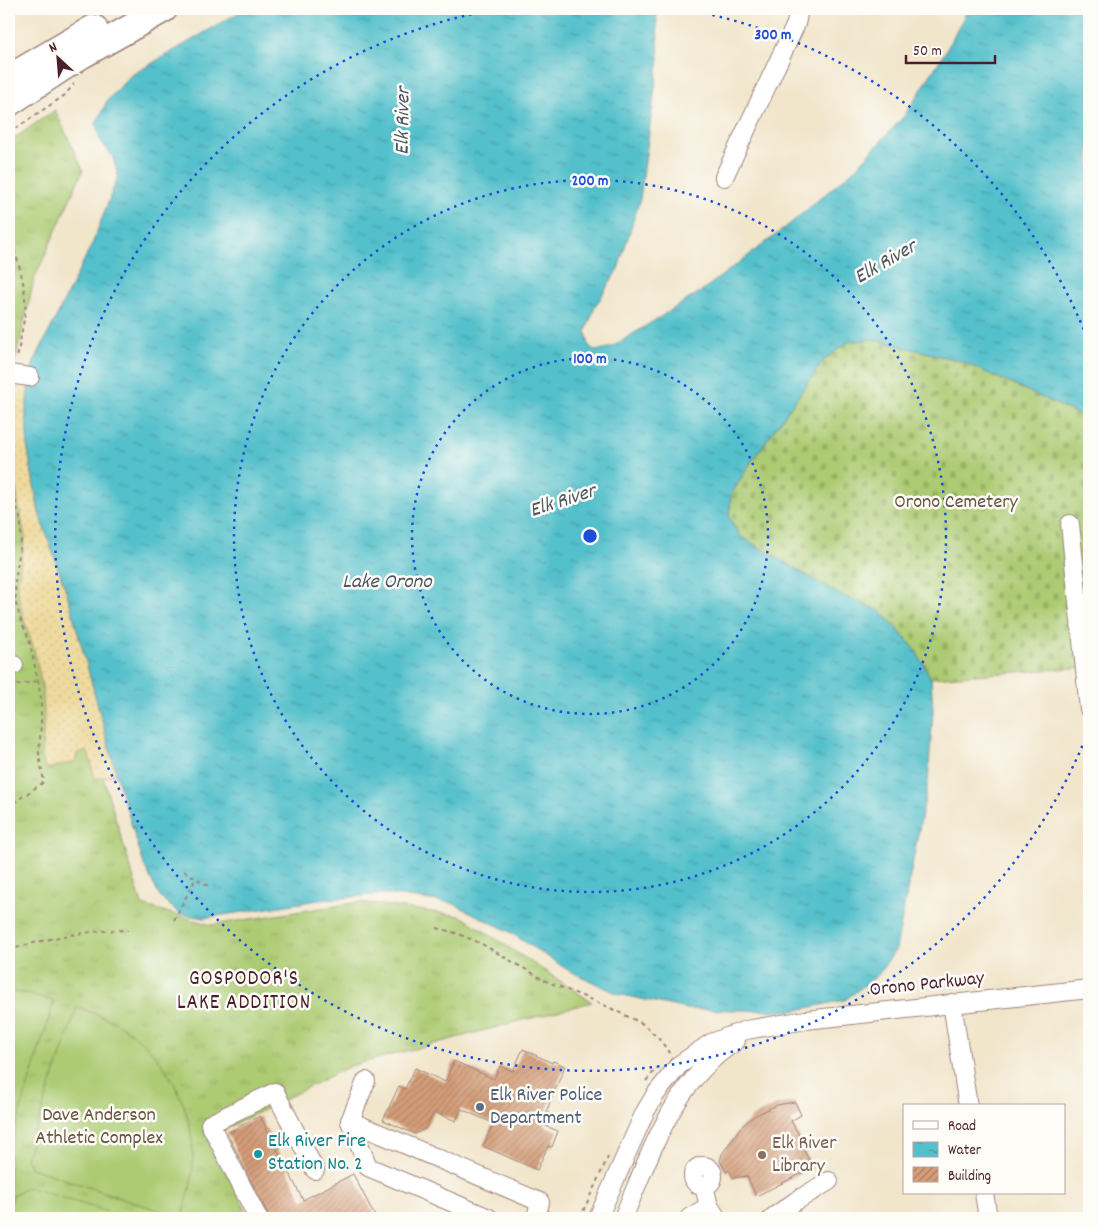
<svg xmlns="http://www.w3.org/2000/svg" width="1098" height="1227" font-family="Dekko,sans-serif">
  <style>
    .grass { fill: url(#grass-tufts); stroke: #7b754e }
    .sand { fill: url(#sand-dots); stroke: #9c7c64 }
    .cemetery { fill: url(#cemetery-stones); stroke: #7b754e }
    .pitch { fill: #accb72; stroke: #7b754e }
    .water { fill: url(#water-ripples); stroke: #4e707b }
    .building { fill: url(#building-hatch) }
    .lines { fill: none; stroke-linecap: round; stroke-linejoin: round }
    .minor-casing { stroke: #9e827a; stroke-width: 20 }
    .highway-casing { stroke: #9e827a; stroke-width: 29 }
    .path { stroke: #9e827a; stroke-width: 2; stroke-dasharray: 4 4; stroke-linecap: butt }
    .minor { stroke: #fff; stroke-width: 18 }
    .highway { stroke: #fff; stroke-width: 26 }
    .ring { fill: none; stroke: #1d4ed8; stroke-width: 2.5; stroke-dasharray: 2.5 5 }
    .service-dot { fill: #5c6f8a; stroke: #fdfcf7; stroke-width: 2 }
    .culture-dot { fill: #0f9aa8; stroke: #fdfcf7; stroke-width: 2 }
    .education-dot { fill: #8d6e63; stroke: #fdfcf7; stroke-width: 2 }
    .labels { text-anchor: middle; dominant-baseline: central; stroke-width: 5; stroke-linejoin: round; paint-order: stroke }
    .park-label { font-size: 20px; fill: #675340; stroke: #fdfcf7 }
    .street-label { font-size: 20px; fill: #4a1f2b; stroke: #fdfcf7 }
    .service-label { font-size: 20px; fill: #4e5e75; stroke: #fdfcf7; text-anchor: start }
    .culture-label { font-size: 20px; fill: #0d838f; stroke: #fdfcf7; text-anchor: start }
    .education-label { font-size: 20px; fill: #785e54; stroke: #fdfcf7; text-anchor: start }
    .water-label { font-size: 21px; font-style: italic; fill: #4d5763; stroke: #fdfcf7 }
    .neighbourhood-label { font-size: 21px; letter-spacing: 1px; fill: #4a1f2b; stroke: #fdfcf7 }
    .centre { fill: #1d4ed8; stroke: #fdfcf7; stroke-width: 2.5 }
    .ring-label { font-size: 15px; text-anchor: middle; font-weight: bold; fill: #1d4ed8; stroke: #fdfcf7; stroke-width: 5; stroke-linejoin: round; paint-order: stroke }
  </style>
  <defs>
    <pattern id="grass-tufts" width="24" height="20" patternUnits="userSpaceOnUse" patternTransform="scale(1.25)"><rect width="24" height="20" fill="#accb72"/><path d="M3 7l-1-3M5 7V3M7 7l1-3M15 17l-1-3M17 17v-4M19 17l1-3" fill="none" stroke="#96ae63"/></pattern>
    <pattern id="sand-dots" width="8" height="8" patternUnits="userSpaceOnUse" patternTransform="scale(1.25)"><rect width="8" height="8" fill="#eeda9e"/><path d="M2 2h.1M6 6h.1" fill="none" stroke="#cebb88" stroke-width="1.8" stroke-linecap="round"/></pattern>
    <pattern id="cemetery-stones" width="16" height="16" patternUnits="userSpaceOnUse" patternTransform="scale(1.25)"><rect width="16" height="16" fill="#accb72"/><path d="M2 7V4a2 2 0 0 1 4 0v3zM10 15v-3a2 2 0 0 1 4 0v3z" fill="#96ae63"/></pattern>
    <pattern id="water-ripples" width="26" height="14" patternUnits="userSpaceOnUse" patternTransform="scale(1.25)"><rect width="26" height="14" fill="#53c0cb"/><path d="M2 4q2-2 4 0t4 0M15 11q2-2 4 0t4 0" fill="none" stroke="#479ba5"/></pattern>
    <pattern id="building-hatch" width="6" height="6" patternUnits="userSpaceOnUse" patternTransform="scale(1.25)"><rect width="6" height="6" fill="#d49d78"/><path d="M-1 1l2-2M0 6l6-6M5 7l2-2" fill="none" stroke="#ae7f63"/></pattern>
  </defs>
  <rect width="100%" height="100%" fill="#fdfcf7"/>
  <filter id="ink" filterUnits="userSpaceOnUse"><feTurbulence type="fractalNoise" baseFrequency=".02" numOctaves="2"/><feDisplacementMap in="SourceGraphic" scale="10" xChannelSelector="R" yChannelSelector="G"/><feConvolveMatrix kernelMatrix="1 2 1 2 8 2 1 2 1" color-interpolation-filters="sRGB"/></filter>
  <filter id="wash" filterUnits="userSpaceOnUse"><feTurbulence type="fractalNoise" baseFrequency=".0096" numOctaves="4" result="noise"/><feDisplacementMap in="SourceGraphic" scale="20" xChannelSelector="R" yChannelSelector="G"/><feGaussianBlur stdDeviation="1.12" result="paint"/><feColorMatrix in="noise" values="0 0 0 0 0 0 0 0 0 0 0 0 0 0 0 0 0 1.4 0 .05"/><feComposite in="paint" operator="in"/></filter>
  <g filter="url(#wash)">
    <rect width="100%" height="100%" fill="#f1e5ca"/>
    <g class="grass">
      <path d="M55,110L83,170L34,280L9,387V142Z"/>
      <path d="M9,469L142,905L211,925L361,902L461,916L592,1002L350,1066L208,1138L250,1218H9Z"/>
    </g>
    <path class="sand" d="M21,380L29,382L26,412L28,450L39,513L68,596L117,774L95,779L88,752L84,751L77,753L75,762L45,769L42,755L44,715L43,691L34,649L24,620L19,599L18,581L25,537L9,454V416Z"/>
    <path class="cemetery" d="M873,339L961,361L1089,419V667L931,678L914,648L881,611L840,595L740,536L729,517L731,495L749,465L824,360L848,342Z"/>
    <g class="pitch">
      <path d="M9,991L29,994L54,1001L9,1148Z"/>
      <path d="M77,1007C90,1012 104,1016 116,1023C165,1051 194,1106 193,1162C193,1181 187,1200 182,1218L31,1168L26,1158Z"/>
      <path d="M28,1187L127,1218H9V1208L13,1195Z"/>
    </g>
    <path class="water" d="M245,9H656L659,58L640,199L618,269L595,307L586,331L589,346L596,351L612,347L700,292L785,228L855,169L905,115L947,49L968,9H1089V419L961,361L873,339L848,342L824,360L749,465L731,495L729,517L740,536L840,595L881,611L914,648L931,678L933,711L928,782L896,949L878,975L845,1000L792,1011L687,1009L618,994L568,970L508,931L452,903L385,894L319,900L204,918L180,914L160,897L144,865L121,791L68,596L39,513L28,450L26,412L30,377L34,362L93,242L118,176L113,157L100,140L96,124L107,101L130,76Z"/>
    <g id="blocks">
      <g class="building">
        <path d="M523,1049L552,1063L553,1061L565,1066L546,1112L549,1113L543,1125L558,1131L552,1147L548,1146L537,1170L483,1146L493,1123L461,1109L456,1121L434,1112L426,1128L415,1134L383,1120L399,1086L405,1089L415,1068L445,1082L454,1061L494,1079L500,1066L513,1071Z"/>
        <path d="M795,1102L801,1115L791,1121L801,1139L799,1141L813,1168L756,1196L747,1176L733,1178L729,1170L726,1172L720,1161L722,1154L740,1128L754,1116L777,1105Z"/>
        <path d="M260,1116L303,1200L353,1174L376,1218H270L227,1133Z"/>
      </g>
    </g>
  </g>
  <g filter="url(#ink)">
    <use href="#blocks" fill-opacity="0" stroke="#9e827a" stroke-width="1"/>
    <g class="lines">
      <defs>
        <g id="minor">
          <path d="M724,177L796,24L799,9"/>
          <path d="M9,374L30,377"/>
          <path d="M1070,524L1089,709"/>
          <path d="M9,666L14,665"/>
          <path d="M952,1003L968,1106"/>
          <path d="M366,1081L350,1121L368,1167L489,1218"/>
          <path d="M350,1121L540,1202L536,1218"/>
          <circle cx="703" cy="1176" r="10"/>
          <path d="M704,1186L709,1206L717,1218"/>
          <path d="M984,1193L988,1218"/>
          <path d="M258,1218L210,1124L275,1092L315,1170"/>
          <path d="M598,1218L645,1112L655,1095L679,1065L711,1043L746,1030L806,1020L1089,989"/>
          <path d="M623,1218C652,1151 672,1083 736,1041"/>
          <path d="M689,1218L709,1206"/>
          <path d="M772,1218L796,1201L829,1181"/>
        </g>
        <g id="highway">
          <path d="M9,78L94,28"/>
          <path d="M9,103L82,55L164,9"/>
        </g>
      </defs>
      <use href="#minor" class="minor-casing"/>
      <use href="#highway" class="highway-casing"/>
      <g class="path">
        <path d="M183,14L193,9"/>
        <path d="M9,133L65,95L74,84"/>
        <path d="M9,235C18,260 27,287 25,313C23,328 19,344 17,360"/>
        <path d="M9,477L21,522V541L15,582L16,604L21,621L29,639L38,681L41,698V722L39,755L44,782L9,806"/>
        <path d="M9,605L16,604"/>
        <path d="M9,687L38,681"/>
        <path d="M184,871L210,887"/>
        <path d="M174,920L196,878"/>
        <path d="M437,928L456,933L480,943L546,981L606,1006L643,1024L658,1038L671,1054"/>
        <path d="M9,950C48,938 87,930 128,930"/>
        <path d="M646,1081L657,1068"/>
        <path d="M580,1218L608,1157"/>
      </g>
      <use href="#minor" class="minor"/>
      <use href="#highway" class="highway"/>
    </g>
  </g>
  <g class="ring">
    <circle cx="590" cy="536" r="178"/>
    <circle cx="590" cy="536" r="356"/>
    <path d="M1088 732A535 535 0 1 1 497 9M683 9A535 535 0 0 1 1088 340"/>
  </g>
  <circle class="service-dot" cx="480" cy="1107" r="5"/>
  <circle class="culture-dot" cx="258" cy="1154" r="5"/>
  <circle class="education-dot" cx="762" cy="1155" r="5"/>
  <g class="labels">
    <g class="park-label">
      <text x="956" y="503">Orono Cemetery</text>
      <text x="99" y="1116">Dave Anderson<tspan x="99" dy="23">Athletic Complex</tspan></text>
    </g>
    <g class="street-label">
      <text transform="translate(927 985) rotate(-6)">Orono Parkway</text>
    </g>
    <g class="service-label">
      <text x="490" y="1096">Elk River Police<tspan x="490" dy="23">Department</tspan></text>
    </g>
    <g class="culture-label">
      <text x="268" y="1142">Elk River Fire<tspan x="268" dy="23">Station No. 2</tspan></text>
    </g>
    <g class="education-label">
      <text x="772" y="1144">Elk River<tspan x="772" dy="23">Library</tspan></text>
    </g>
    <g class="water-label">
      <text transform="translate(404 121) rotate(-89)">Elk River</text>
      <text transform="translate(886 263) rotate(-30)">Elk River</text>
      <text transform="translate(563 502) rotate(-18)">Elk River</text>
      <text x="387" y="583">Lake Orono</text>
    </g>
    <g class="neighbourhood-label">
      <text x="244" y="980">GOSPODOR'S<tspan x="244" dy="24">LAKE ADDITION</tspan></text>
    </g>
  </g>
  <circle cx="590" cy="536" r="8" class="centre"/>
  <g class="ring-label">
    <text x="773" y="39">300 m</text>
    <text x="590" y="185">200 m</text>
    <text x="590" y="363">100 m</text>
  </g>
  <rect width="1098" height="1227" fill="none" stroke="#fdfcf7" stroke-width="30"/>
  <rect x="903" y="1104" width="162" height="90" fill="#fdfcf7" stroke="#b5a4a5"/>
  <rect x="913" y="1121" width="25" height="8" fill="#ffffff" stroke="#b5a4a5"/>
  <text x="948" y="1130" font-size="15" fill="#4a1f2b">Road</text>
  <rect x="913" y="1142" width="25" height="15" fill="url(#water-ripples)" stroke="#b5a4a5"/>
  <text x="948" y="1154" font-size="15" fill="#4a1f2b">Water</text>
  <rect x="913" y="1167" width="25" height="15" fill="url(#building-hatch)" stroke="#b5a4a5"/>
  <text x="948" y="1180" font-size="15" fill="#4a1f2b">Building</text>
  <g transform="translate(58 58) rotate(334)" stroke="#fdfcf7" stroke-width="4" paint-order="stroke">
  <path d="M0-4L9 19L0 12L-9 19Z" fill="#4a1f2b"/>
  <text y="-8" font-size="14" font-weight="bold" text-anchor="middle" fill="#4a1f2b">N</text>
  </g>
  <path d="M906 55v8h89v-8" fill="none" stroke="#4a1f2b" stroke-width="2.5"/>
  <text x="913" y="55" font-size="15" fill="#4a1f2b" stroke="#fdfcf7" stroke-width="4" paint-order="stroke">50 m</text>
</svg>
